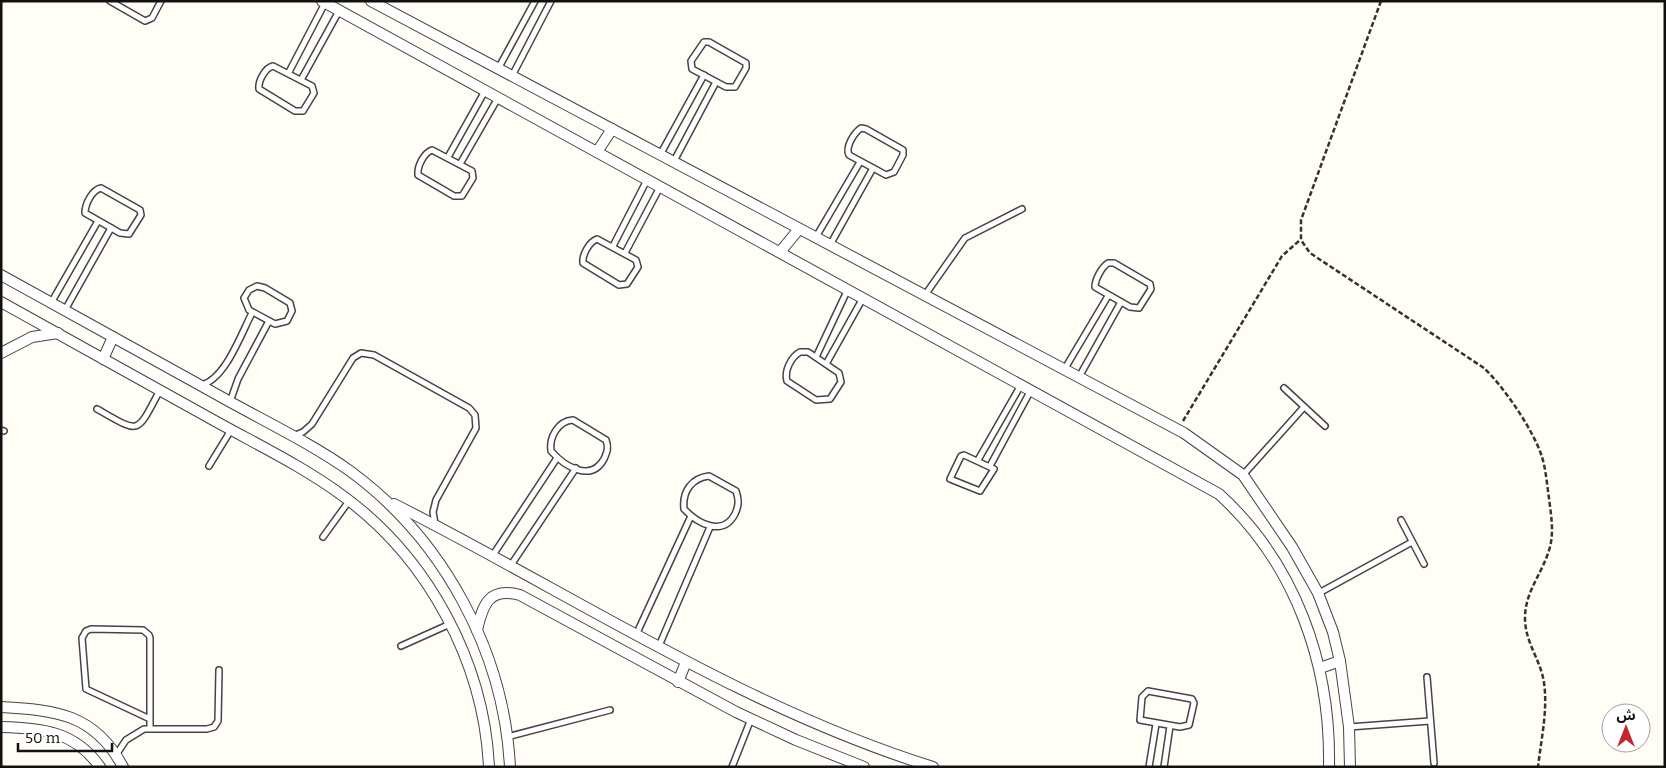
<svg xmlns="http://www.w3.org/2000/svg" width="1666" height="768" font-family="Bitter,'Noto Sans Arabic',serif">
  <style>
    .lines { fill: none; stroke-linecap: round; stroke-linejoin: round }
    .lane-casing { stroke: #444; stroke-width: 8 }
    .street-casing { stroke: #444; stroke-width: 12 }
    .path { stroke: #333; stroke-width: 2.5; stroke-dasharray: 5 2.5; stroke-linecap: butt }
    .lane { stroke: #fff; stroke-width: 5 }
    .street { stroke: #fff; stroke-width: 10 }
  </style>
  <rect width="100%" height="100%" fill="#fffdf5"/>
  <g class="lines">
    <defs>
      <g id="lane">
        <path d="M110,1L145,21L152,18L161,1"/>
        <path d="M704,42H709L746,63V68L735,87H726L692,69L691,61Z"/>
        <path d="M273,66L312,86L314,93L303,111H295L259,89C258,81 265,68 273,66Z"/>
        <path d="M498,69L535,1"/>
        <path d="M289,72L325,3"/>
        <path d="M512,76L551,1"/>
        <path d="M301,80L339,11"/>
        <path d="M861,128L866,129L903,150V155L894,172L886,175L849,155C845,147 854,133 861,128Z"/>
        <path d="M432,150L472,171L473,178L462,196H454L418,175C417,166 424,153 432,150Z"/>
        <path d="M660,155L704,75"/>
        <path d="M448,157L485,91"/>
        <path d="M674,161L716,82"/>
        <path d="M460,164L498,98"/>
        <path d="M101,188L140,210L141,215L129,234L120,233L85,213C85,204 92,190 101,188Z"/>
        <path d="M816,237L860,162"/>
        <path d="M597,239L636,260L638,267L627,284L619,285L583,263C582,255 589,242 597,239Z"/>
        <path d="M830,245L873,168"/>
        <path d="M613,246L647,180"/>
        <path d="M625,253L660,187"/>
        <path d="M1108,263H1114L1150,284L1151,289L1139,308L1130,307L1095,287C1095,279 1102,267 1108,263Z"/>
        <path d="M257,286L265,288L290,303L292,311L287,321L275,324L249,310L244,298L249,290Z"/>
        <path d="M925,295L965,238L1022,209"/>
        <path d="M51,303L98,221"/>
        <path d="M65,310L111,228"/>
        <path d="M800,352H808L839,373L841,382L830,399L816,400L787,381C784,371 791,357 800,352Z"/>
        <path d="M816,357L848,289"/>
        <path d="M826,364L863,298"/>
        <path d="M1064,370L1108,296"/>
        <path d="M1079,377L1121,302"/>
        <path d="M201,385C225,380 241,334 252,313"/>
        <path d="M1284,388L1325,426"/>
        <path d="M230,402L238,379L269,321"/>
        <path d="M97,409C141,434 136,435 160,390"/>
        <path d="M573,420L606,440C609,448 607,452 604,459C591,483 564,466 551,451C549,437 558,421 573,420Z"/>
        <path d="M1,430L4,431"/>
        <path d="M293,436L303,432L312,424L353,358L361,353L374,355L469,408L475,415L476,428L436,500L433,512L435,524"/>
        <path d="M964,455L994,469L980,491L950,479L961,456Z"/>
        <path d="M978,460L1021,385"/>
        <path d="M209,466L231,430"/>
        <path d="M990,466L1031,390"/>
        <path d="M1243,475L1304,407"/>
        <path d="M709,476L736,491C739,500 739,505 735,514C723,537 698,524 684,509C682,491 692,478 709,476Z"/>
        <path d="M1401,520L1424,564"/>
        <path d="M323,537L349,501"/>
        <path d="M493,555L557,458"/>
        <path d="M511,565L576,468"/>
        <path d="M1319,593L1412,542"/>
        <path d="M636,635L691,516"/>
        <path d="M401,646L450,624"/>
        <path d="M659,646L710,527"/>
        <path d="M1427,677L1434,763"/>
        <path d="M1148,691L1192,699L1194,703L1189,725L1180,727L1140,720L1142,697Z"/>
        <path d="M150,719L86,689L82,638L86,631L91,629L143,630L149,635L150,638V728"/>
        <path d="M1349,727L1430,721"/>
        <path d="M507,737L610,710"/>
        <path d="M116,755L126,740L144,729H207L214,727L218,721L219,670"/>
        <path d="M732,767L751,719"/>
        <path d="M1149,767L1156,724"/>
        <path d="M1164,767L1170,726"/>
      </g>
      <g id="street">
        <path d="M322,1L1219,494C1296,564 1331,665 1329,767"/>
        <path d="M371,1L1184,433L1243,475L1292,547L1318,593L1333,632L1340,661L1349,727L1350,767"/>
        <path d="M597,152L612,129"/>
        <path d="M780,252L799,229"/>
        <path d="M1,275C73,315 144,354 216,394C258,418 311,443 350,471C443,539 504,651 510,767"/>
        <path d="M1,302C69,340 138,378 206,416C252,442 301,465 343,496C428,558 484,662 489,767"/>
        <path d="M1,353L32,337L58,333"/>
        <path d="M103,359L113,337"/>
        <path d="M394,504C572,594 741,707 933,767"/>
        <path d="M477,630C483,604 489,587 520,595L736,712L796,740L864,767"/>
        <path d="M1320,668L1340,661"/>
        <path d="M678,682L686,662"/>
        <path d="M1,707C56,710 95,714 123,767"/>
        <path d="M1,727C41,728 75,731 100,767"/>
      </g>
    </defs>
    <use href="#lane" class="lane-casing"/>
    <use href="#street" class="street-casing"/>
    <g class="path">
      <path d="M1381,1L1301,220V240L1310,253L1484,368C1504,387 1534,431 1542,457C1546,470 1547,485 1549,498C1551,515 1554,531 1550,547C1543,573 1525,591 1525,618C1525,643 1541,660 1544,683C1548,710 1541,740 1538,767"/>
      <path d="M1183,421L1282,256L1300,240"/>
    </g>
    <use href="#lane" class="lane"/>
    <use href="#street" class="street"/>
  </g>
  <rect width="1666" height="768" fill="none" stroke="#111111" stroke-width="5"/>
  <g transform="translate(1626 728)"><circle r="24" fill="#ffffff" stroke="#a0a0a0"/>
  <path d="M0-4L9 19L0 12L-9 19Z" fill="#c4262e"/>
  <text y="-8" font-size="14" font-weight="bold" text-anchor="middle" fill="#111111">ش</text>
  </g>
  <path d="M18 743v8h94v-8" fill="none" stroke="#111111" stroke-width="2.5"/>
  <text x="25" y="743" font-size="15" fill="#111111" stroke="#ffffff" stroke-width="4" paint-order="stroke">50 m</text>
</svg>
